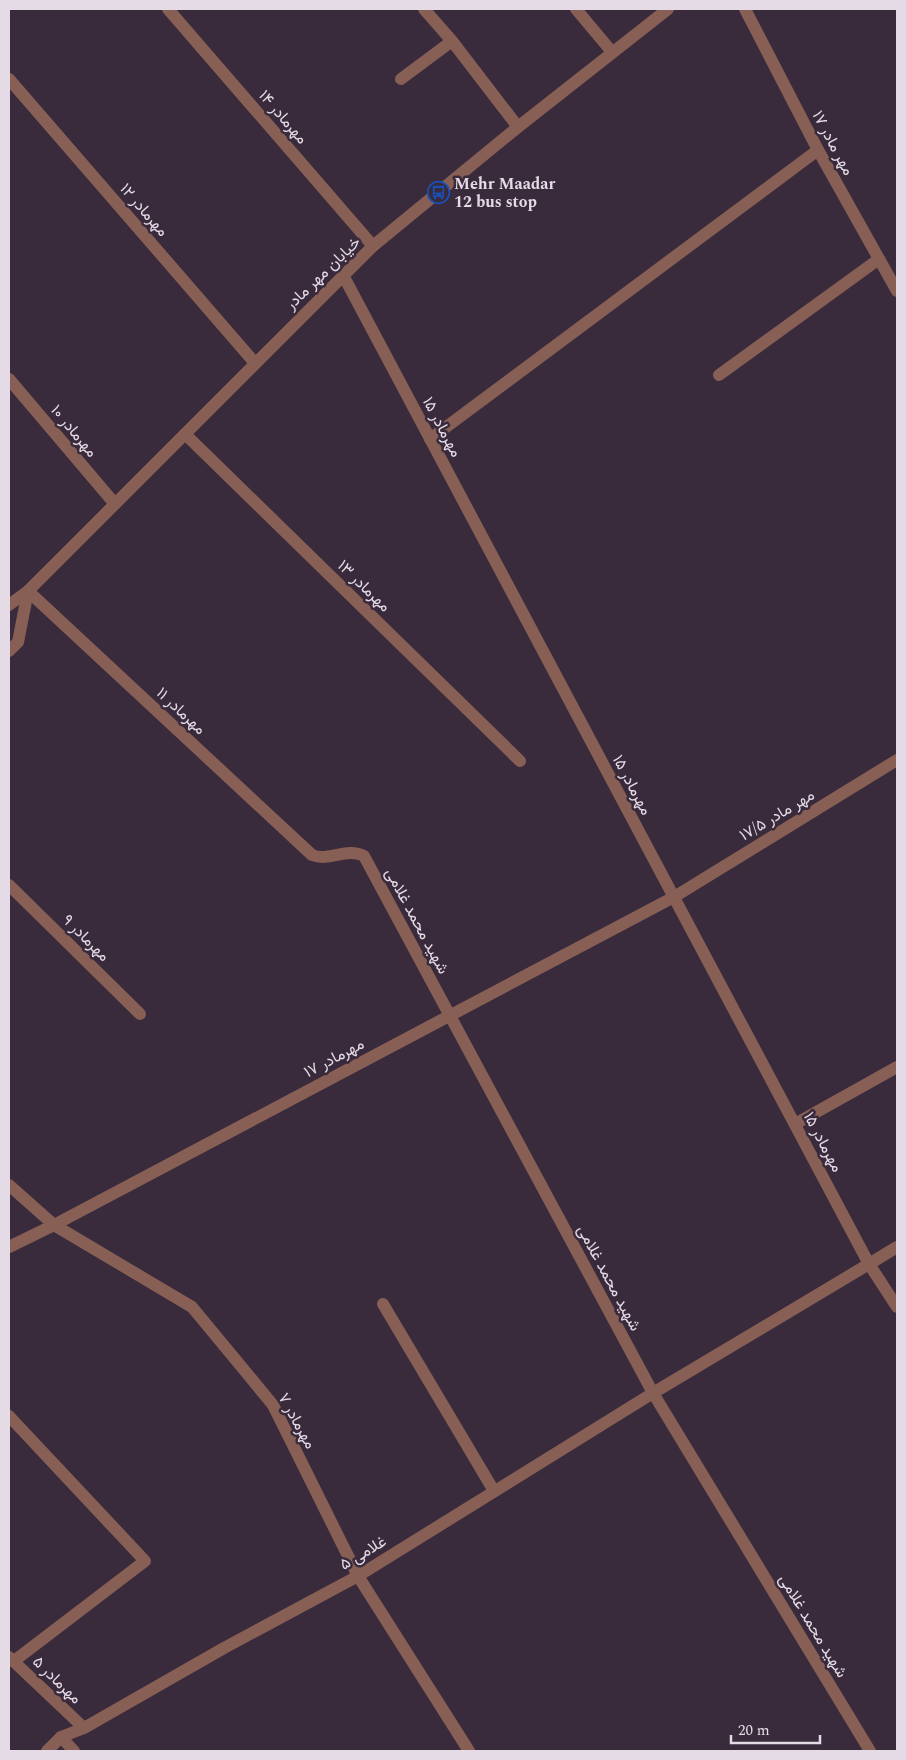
<svg xmlns="http://www.w3.org/2000/svg" width="906" height="1760" font-family="Spectral,Vazirmatn,serif">
  <style>
    .lines { fill: none; stroke-linecap: round; stroke-linejoin: round }
    .service { stroke: #875f55; stroke-width: 12 }
    .minor { stroke: #875f55; stroke-width: 12 }
    .labels { text-anchor: middle; dominant-baseline: central; stroke-width: 5; stroke-linejoin: round; paint-order: stroke }
    .street-label { font-size: 16px; fill: #e4dbe6; stroke: #392a3c }
    .poi-label { font-size: 16px; font-weight: bold; fill: #e4dbe6; stroke: #392a3c; text-anchor: start }
  </style>
  <rect width="100%" height="100%" fill="#392a3c"/>
  <g class="lines">
    <g class="service">
      <path d="M401,79L452,41"/>
      <path d="M795,1124L897,1067"/>
      <path d="M653,1393L869,1264"/>
    </g>
    <g class="minor">
      <path d="M168,9L373,246"/>
      <path d="M424,9L452,41L518,127"/>
      <path d="M576,9L612,52"/>
      <path d="M745,9L818,150L897,291"/>
      <path d="M9,79L255,363"/>
      <path d="M343,275L869,1264L897,1307"/>
      <path d="M719,375L879,259"/>
      <path d="M9,379L115,504"/>
      <path d="M185,434L520,761"/>
      <path d="M430,439L818,150"/>
      <path d="M28,591L312,855C330,862 346,847 364,856L653,1393L870,1751"/>
      <path d="M9,605L28,591L373,246L518,127L668,9"/>
      <path d="M9,651L18,642L28,591"/>
      <path d="M9,885L140,1014"/>
      <path d="M9,1185L54,1225L192,1307L273,1405L358,1576L469,1751"/>
      <path d="M9,1247L54,1225L674,897L897,760"/>
      <path d="M869,1264L897,1247"/>
      <path d="M383,1304L494,1491"/>
      <path d="M9,1416L145,1561L14,1661"/>
      <path d="M9,1657L84,1728"/>
      <path d="M61,1737L74,1751"/>
      <path d="M47,1751L61,1737L84,1728L224,1648L358,1576L653,1393"/>
    </g>
  </g>
  <defs>
    <symbol id="bus-ring" viewBox="-11 -11 22 22"><circle r="9.5" fill="#392a3c" stroke="#1a4fb4" stroke-width="1.5"/><path d="M-5-6H5V4H4V6H2V4H-2V6H-4V4H-5ZM-3.5-4V0h7V-4ZM-3.5 1.2v1.5H-2V1.2ZM2 1.2v1.5H3.5V1.2Z" fill="#1a4fb4"/></symbol>
  </defs>
  <g fill-rule="evenodd">
    <use href="#bus-ring" x="426" y="180" width="25" height="25"/>
  </g>
  <g class="labels">
    <g class="street-label">
      <text transform="translate(283 117) rotate(49)">مهرمادر ۱۴</text>
      <text transform="translate(833 143) rotate(62)">مهر مادر ۱۷</text>
      <text transform="translate(144 210) rotate(49)">مهرمادر ۱۲</text>
      <text transform="translate(323 273) rotate(-44)">خیابان مهر مادر</text>
      <text transform="translate(442 427) rotate(62)">مهرمادر ۱۵</text>
      <text transform="translate(74 431) rotate(50)">مهرمادر ۱۰</text>
      <text transform="translate(364 586) rotate(44)">مهرمادر ۱۳</text>
      <text transform="translate(181 711) rotate(43)">مهرمادر ۱۱</text>
      <text transform="translate(632 785) rotate(62)">مهرمادر ۱۵</text>
      <text transform="translate(777 815) rotate(-31)">مهر مادر ۱۷/۵</text>
      <text transform="translate(417 921) rotate(62)">شهید محمد غلامی</text>
      <text transform="translate(86 938) rotate(45)">مهرمادر ۹</text>
      <text transform="translate(334 1058) rotate(-28)">مهرمادر ۱۷</text>
      <text transform="translate(823 1142) rotate(62)">مهرمادر ۱۵</text>
      <text transform="translate(609 1278) rotate(62)">شهید محمد غلامی</text>
      <text transform="translate(297 1421) rotate(61)">مهرمادر ۷</text>
      <text transform="translate(363 1553) rotate(-31)">غلامی ۵</text>
      <text transform="translate(813 1626) rotate(59)">شهید محمد غلامی</text>
      <text transform="translate(57 1680) rotate(44)">مهرمادر ۵</text>
    </g>
    <g class="poi-label">
      <text x="454" y="184">Mehr Maadar<tspan x="454" dy="18">12 bus stop</tspan></text>
    </g>
  </g>
  <rect width="906" height="1760" fill="none" stroke="#e4dbe6" stroke-width="20"/>
  <path d="M731 1735v8h89v-8" fill="none" stroke="#e4dbe6" stroke-width="2.5"/>
  <text x="738" y="1735" font-size="15" fill="#e4dbe6" stroke="#392a3c" stroke-width="4" paint-order="stroke">20 m</text>
</svg>
